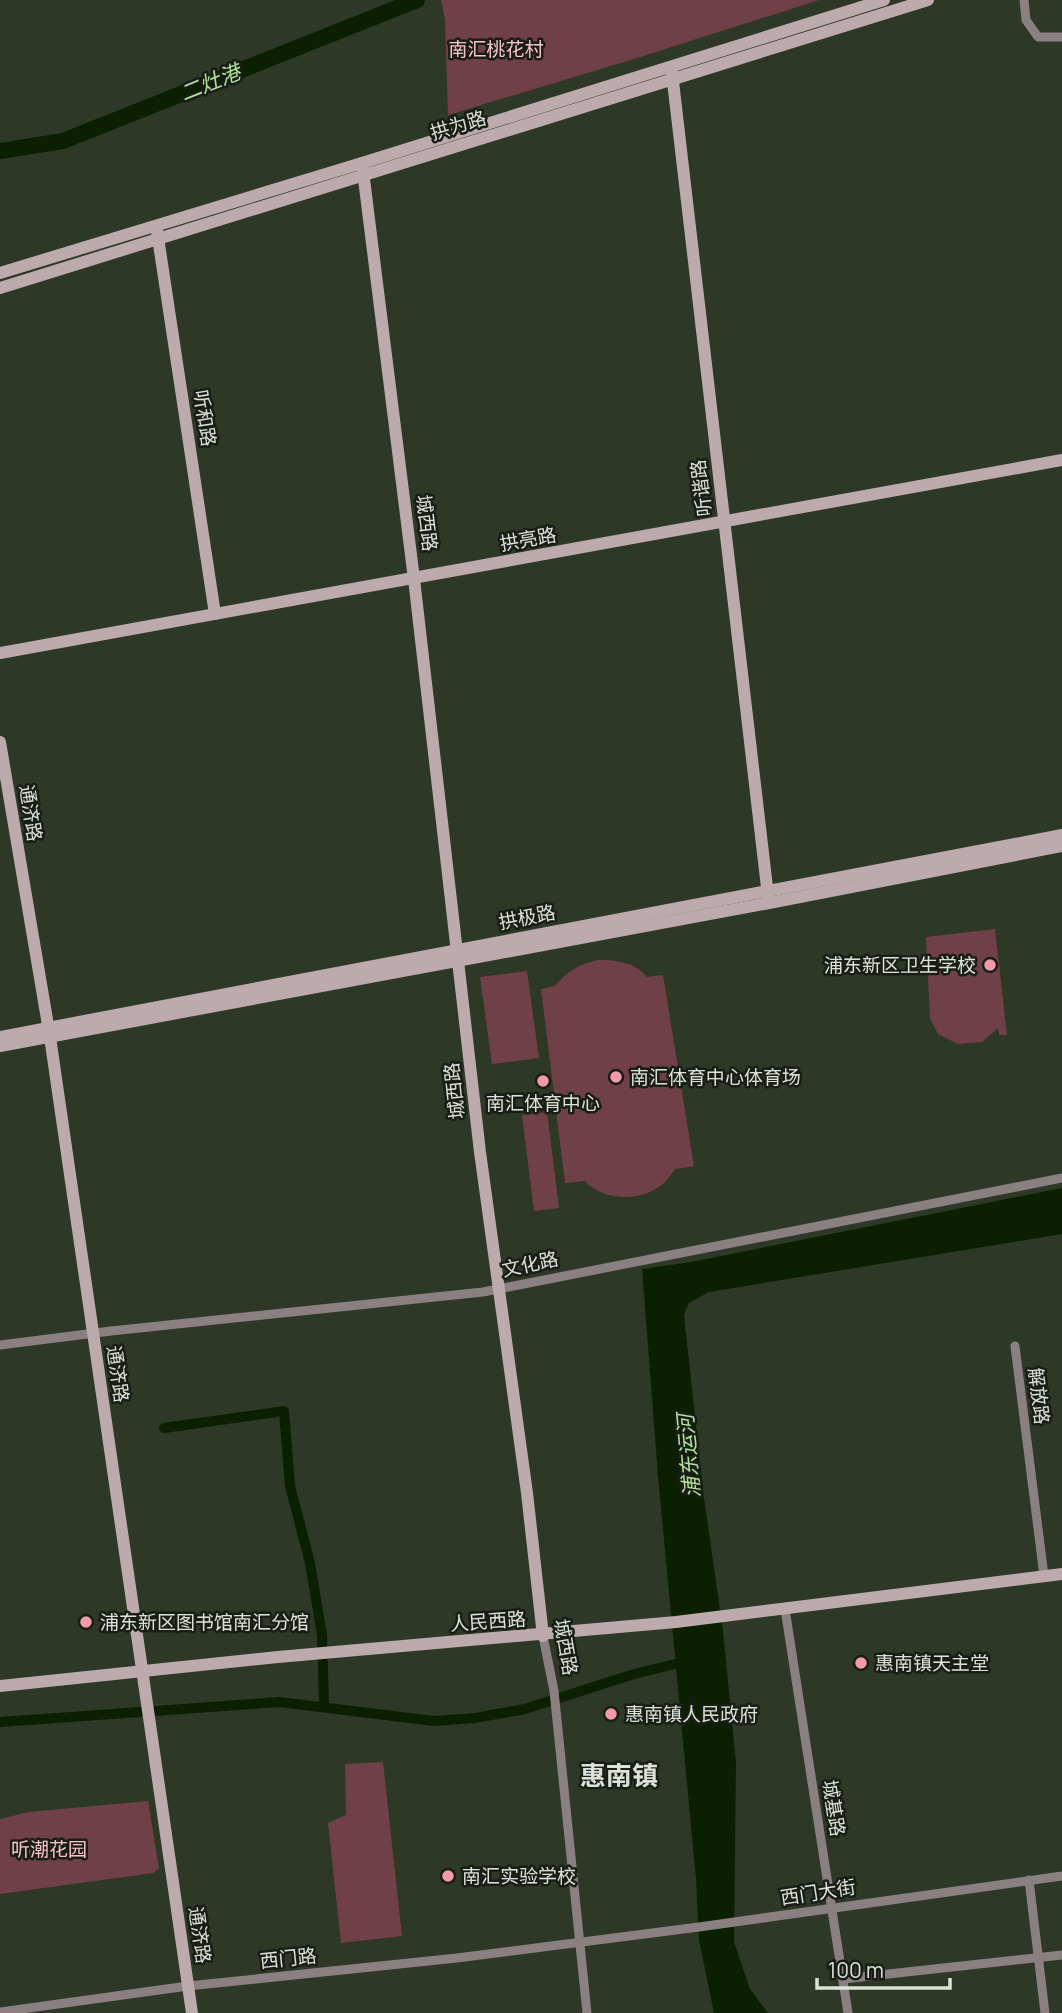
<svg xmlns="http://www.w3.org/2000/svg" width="1062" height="2013" font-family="Manrope,'Noto Sans SC',sans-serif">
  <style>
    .green { fill: #704048 }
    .water { fill: #0b2000 }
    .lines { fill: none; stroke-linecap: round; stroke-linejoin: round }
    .canal { stroke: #0b2000; stroke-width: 10 }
    .river { stroke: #0b2000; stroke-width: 16 }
    .street { stroke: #8b8081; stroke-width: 9 }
    .secondary { stroke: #bdaaac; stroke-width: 12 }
    .poi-dot { fill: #f39aa8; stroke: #181d16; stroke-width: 2.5 }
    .labels { text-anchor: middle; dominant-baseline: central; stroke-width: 5; stroke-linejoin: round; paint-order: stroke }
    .park-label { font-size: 19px; fill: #fbc3ca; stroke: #181d16 }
    .street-label { font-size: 19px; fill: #dbe2d7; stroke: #181d16 }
    .poi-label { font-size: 19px; fill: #dbe2d7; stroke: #181d16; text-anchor: start }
    .water-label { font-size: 21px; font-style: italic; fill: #b2e299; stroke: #181d16 }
    .district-label { font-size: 26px; font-weight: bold; fill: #dbe2d7; stroke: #181d16 }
  </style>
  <rect width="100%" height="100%" fill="#2d3827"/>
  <g class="green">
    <path d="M441,0H819L637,58L448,115L445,19Z"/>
    <path d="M995,929L1007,1035H999L998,1028L982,1042L958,1044L938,1034L930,1018L926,937Z"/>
    <path d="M598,960C617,960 634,962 647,977L663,975L694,1166L675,1169C672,1173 669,1178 665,1182C645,1202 603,1202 585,1181L565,1183L541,989L555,986C567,971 579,964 598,960Z"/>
    <path d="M527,971L539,1058L492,1064L480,977Z"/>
    <path d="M547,1112L559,1208L534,1211L522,1115Z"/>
    <path d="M383,1762L402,1936L341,1943L328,1823L346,1815L345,1764Z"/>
    <path d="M148,1801L159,1868L153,1873L0,1894V1819L29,1812Z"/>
  </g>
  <path class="water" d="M1062,1188V1234L709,1292L689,1303L684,1315L703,1491L723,1631L736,1762L734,1942L750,1989L768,2013H714L699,1940L696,1879L658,1476L642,1269L691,1262Z"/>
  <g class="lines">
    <g class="canal">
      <path d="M164,1428L284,1411L290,1486L310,1563L322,1635L324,1706"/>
      <path d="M0,1722L279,1702L434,1721L475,1718L525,1709L634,1674L687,1661"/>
    </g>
    <path class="river" d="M0,151L63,141L417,0"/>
    <g class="street">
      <path d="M1024,0L1026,20L1038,37H1062"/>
      <path d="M0,1345L111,1331L483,1292L1062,1178"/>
      <path d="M1015,1346L1044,1576"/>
      <path d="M785,1609L848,2013"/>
      <path d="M543,1636L554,1691L587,2013"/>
      <path d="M1029,1880L1045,2013"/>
      <path d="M843,1979L1062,1955"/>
      <path d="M0,2012L188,1986L457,1958L699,1927L1062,1876"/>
    </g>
    <g class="secondary">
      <path d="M672,73L768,896"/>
      <path d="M362,163L414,579L480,1152L527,1493L543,1636"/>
      <path d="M157,231L215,614"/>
      <path d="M0,273L362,163L884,0"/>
      <path d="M0,288L928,0"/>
      <path d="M0,653L1062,460"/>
      <path d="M0,742L50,1037L192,2013"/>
      <path d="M0,1037L1062,835"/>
      <path d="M0,1046L769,903L1062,846"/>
      <path d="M0,1686L278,1657L676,1622L1062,1574"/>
    </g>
  </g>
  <g class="poi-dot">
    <circle cx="990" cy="965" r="7"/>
    <circle cx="616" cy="1077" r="7"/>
    <circle cx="543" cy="1081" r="7"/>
    <circle cx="86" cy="1622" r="7"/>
    <circle cx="861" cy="1663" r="7"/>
    <circle cx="611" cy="1714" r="7"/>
    <circle cx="448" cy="1876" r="7"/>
  </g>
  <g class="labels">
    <g class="park-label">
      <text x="496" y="49">南汇桃花村</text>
      <text x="49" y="1849">听潮花园</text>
    </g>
    <g class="street-label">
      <text transform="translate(458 125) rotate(-17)">拱为路</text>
      <text transform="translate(205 418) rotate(81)">听和路</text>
      <text transform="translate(701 488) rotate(-97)">听谐路</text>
      <text transform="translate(427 523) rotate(83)">城西路</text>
      <text transform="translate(528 539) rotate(-10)">拱亮路</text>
      <text transform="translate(31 813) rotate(81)">通济路</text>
      <text transform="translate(527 917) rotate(-11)">拱极路</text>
      <text transform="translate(454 1091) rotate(-96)">城西路</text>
      <text transform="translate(530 1264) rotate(-12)">文化路</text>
      <text transform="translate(118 1374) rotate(82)">通济路</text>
      <text transform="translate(1039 1396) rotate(83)">解放路</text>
      <text transform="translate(488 1621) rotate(-4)">人民西路</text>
      <text transform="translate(566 1647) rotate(80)">城西路</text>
      <text transform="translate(834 1808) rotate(81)">城基路</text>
      <text transform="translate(818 1892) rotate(-9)">西门大街</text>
      <text transform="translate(200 1935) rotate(82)">通济路</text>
      <text transform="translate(288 1958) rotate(-6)">西门路</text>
    </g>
    <g class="poi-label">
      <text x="976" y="965" text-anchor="end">浦东新区卫生学校</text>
      <text x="630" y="1077">南汇体育中心体育场</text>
      <text x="543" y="1103" text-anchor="middle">南汇体育中心</text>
      <text x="100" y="1622">浦东新区图书馆南汇分馆</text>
      <text x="875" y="1663">惠南镇天主堂</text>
      <text x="625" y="1714">惠南镇人民政府</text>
      <text x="462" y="1876">南汇实验学校</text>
    </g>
    <g class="water-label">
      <text transform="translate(210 82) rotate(-22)">二灶港</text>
      <text transform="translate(688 1456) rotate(-95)">浦东运河</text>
    </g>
    <g class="district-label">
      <text x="619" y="1775">惠南镇</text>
    </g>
  </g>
  <path d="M817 1978v10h133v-10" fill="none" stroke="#dbe2d7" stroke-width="3.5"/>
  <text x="828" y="1978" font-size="21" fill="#dbe2d7" stroke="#181d16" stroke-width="5" paint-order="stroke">100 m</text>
</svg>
